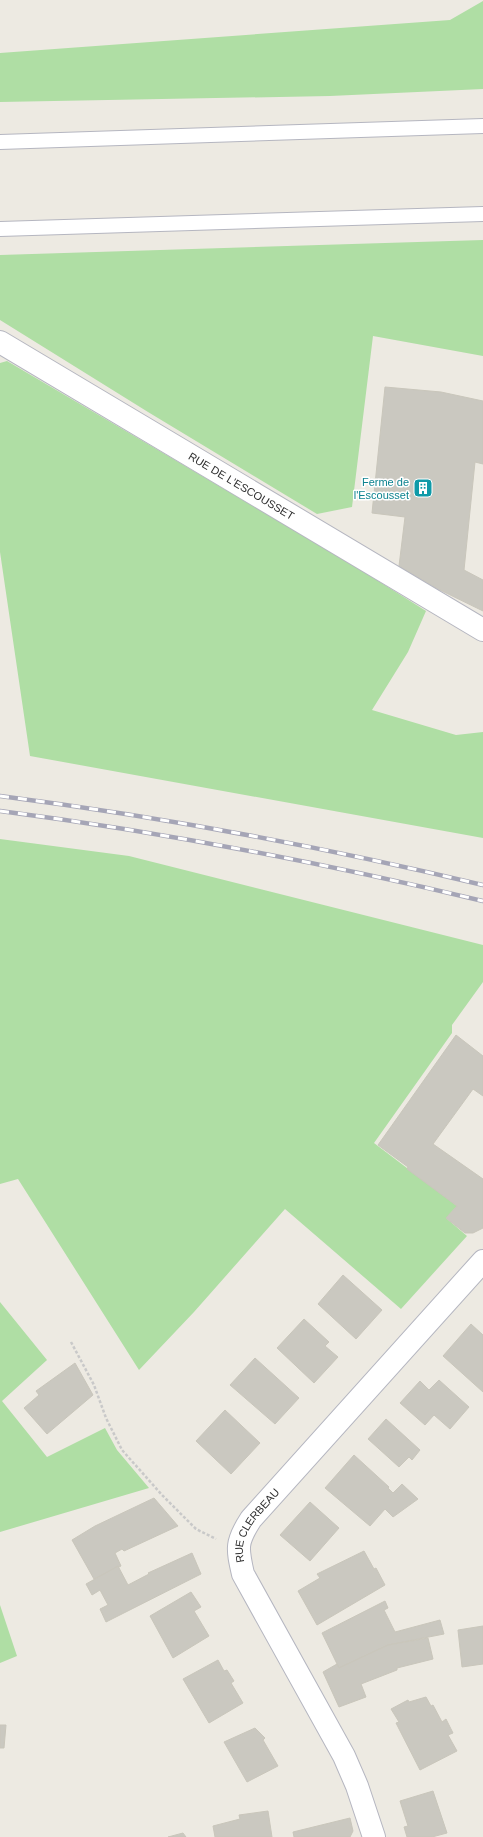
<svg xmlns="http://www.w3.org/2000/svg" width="483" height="1837" font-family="Arial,sans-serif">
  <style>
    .green { fill: #afdea4 }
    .building { fill: #cac8c0; stroke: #c9c6bb }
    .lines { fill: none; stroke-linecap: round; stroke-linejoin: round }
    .service-casing { stroke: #b5b6c0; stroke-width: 16 }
    .minor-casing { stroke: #b5b6c0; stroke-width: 24 }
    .path { stroke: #c9c9c9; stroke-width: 2.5; stroke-dasharray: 3 2; stroke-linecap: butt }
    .service { stroke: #fff; stroke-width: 14 }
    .minor { stroke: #fff; stroke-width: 22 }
    .rail-casing { stroke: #a5a5b6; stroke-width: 4.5 }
    .rail { stroke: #fff; stroke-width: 3; stroke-dasharray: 9; stroke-linecap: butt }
    .labels { text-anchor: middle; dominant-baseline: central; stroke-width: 3; stroke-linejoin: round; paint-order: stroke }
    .culture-label { font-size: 11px; fill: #0d838f; stroke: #fff; text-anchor: end }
    .street-label { font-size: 11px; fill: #2e2e2e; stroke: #fff }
  </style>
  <rect width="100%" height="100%" fill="#edeae2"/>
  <g class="green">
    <path d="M483,1V89L330,96L0,102V53L450,20Z"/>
    <path d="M483,240V356L373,336L352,507L317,514L148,412L0,320V255Z"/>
    <path d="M7,361L353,565L426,611L408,652L372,710L456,735L483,732V838L30,756L0,552V363Z"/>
    <path d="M0,839L129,856L483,945V982L452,1025V1033L374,1143L457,1206L446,1218L467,1236L401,1309L285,1209L194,1312L139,1370L18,1179L0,1184Z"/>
    <path d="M0,1302L47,1360L2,1401L47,1457L105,1428L117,1450L149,1488L0,1532Z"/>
    <path d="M0,1605L17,1656L0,1663Z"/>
  </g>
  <g class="building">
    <path d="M385,387L441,392L483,401V464L475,462L464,570L483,580V611L438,589L399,566L405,517L372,513Z"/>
    <path d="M456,1035L483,1056V1096L473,1089L433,1144L483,1179V1228L473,1233H465L446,1218L457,1206L407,1169L408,1167L378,1145Z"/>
    <path d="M343,1275L382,1310L356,1339L318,1304Z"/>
    <path d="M304,1319L329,1342L325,1346L338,1357L314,1383L277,1348Z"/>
    <path d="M471,1324L483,1335V1392L443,1356Z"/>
    <path d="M255,1358L299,1398L275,1424L230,1385Z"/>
    <path d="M75,1363L93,1395L47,1434L24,1408L39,1395L36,1391Z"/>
    <path d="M439,1380L469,1407L450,1429L434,1415L425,1425L400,1403L420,1381L429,1390Z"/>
    <path d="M225,1410L260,1443L231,1474L196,1441Z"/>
    <path d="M386,1419L420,1450L412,1460L409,1457L399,1467L368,1439Z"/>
    <path d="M354,1455L389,1487L388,1488L393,1493L402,1484L418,1499L393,1517L385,1509L370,1526L325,1488Z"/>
    <path d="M154,1498L178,1526L124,1551L122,1549L115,1553L121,1566L94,1579L72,1540L95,1526Z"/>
    <path d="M310,1502L339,1528L310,1561L280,1535Z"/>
    <path d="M364,1551L374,1569L376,1568L385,1585L317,1625L298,1591L320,1578L317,1574Z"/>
    <path d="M192,1553L201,1574L106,1622L100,1609L108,1605L100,1590L92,1595L86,1584L118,1566L128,1585L149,1574L148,1573Z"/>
    <path d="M191,1592L201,1607L194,1611L209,1636L173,1658L150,1616Z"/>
    <path d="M385,1601L388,1608L384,1610L395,1632L440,1620L444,1634L388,1645L339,1668L322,1633Z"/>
    <path d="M483,1626V1664L462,1667L458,1630Z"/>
    <path d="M428,1638L433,1659L397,1668V1670L361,1684L366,1697L339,1707L323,1672L337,1664L339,1668L388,1645Z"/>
    <path d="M218,1660L224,1671L227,1670L234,1681L231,1683L243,1703L209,1723L183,1679Z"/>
    <path d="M426,1697L431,1706L433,1705L442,1722L446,1719L453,1733L448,1735L457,1751L420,1770L396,1723L399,1722L391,1709L408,1700L409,1702Z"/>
    <path d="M0,1725H6L4,1748H0Z"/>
    <path d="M255,1728L265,1738L263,1740L278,1766L247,1782L224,1742Z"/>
    <path d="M433,1791L447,1833L432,1837H407L404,1827L408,1826L400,1801Z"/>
    <path d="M268,1811L272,1837H215L213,1826L240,1819L239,1815Z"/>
    <path d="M350,1818L353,1831L350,1837H294L293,1832Z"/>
    <path d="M183,1833L186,1837H168Z"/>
  </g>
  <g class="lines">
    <defs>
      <g id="service">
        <path d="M0,142L483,126"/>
        <path d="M0,229L483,214"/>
      </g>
      <g id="minor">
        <path id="s1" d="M0,342L483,630"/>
        <path id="s2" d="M374,1837L357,1786L344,1756L243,1574C237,1548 236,1542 251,1519L483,1261"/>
      </g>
    </defs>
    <use href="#service" class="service-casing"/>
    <use href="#minor" class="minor-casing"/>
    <path class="path" d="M71,1342L94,1385L106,1418L122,1450L162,1495L196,1529L216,1539"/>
    <use href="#service" class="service"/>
    <use href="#minor" class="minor"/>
    <defs>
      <g id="rail">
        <path d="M0,796C163,817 323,847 483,885"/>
        <path d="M0,811C163,832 323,863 483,901"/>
      </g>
    </defs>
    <use href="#rail" class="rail-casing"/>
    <use href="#rail" class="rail"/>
  </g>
  <defs>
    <symbol id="building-square" viewBox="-11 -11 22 22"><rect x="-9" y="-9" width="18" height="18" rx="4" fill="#0f9aa8" stroke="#fff"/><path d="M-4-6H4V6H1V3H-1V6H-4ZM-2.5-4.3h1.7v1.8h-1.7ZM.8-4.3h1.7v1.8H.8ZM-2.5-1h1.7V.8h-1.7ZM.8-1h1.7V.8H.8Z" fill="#fff"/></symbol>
  </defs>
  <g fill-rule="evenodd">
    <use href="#building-square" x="412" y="477" width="22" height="22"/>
  </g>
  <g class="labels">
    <g class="culture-label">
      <text x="409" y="482">Ferme de<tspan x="409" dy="13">l'Escousset</tspan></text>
    </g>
    <g class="street-label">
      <text stroke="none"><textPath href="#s1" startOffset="281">RUE DE L'ESCOUSSET</textPath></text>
      <text stroke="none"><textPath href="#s2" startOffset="349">RUE CLERBEAU</textPath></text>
    </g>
  </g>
</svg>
